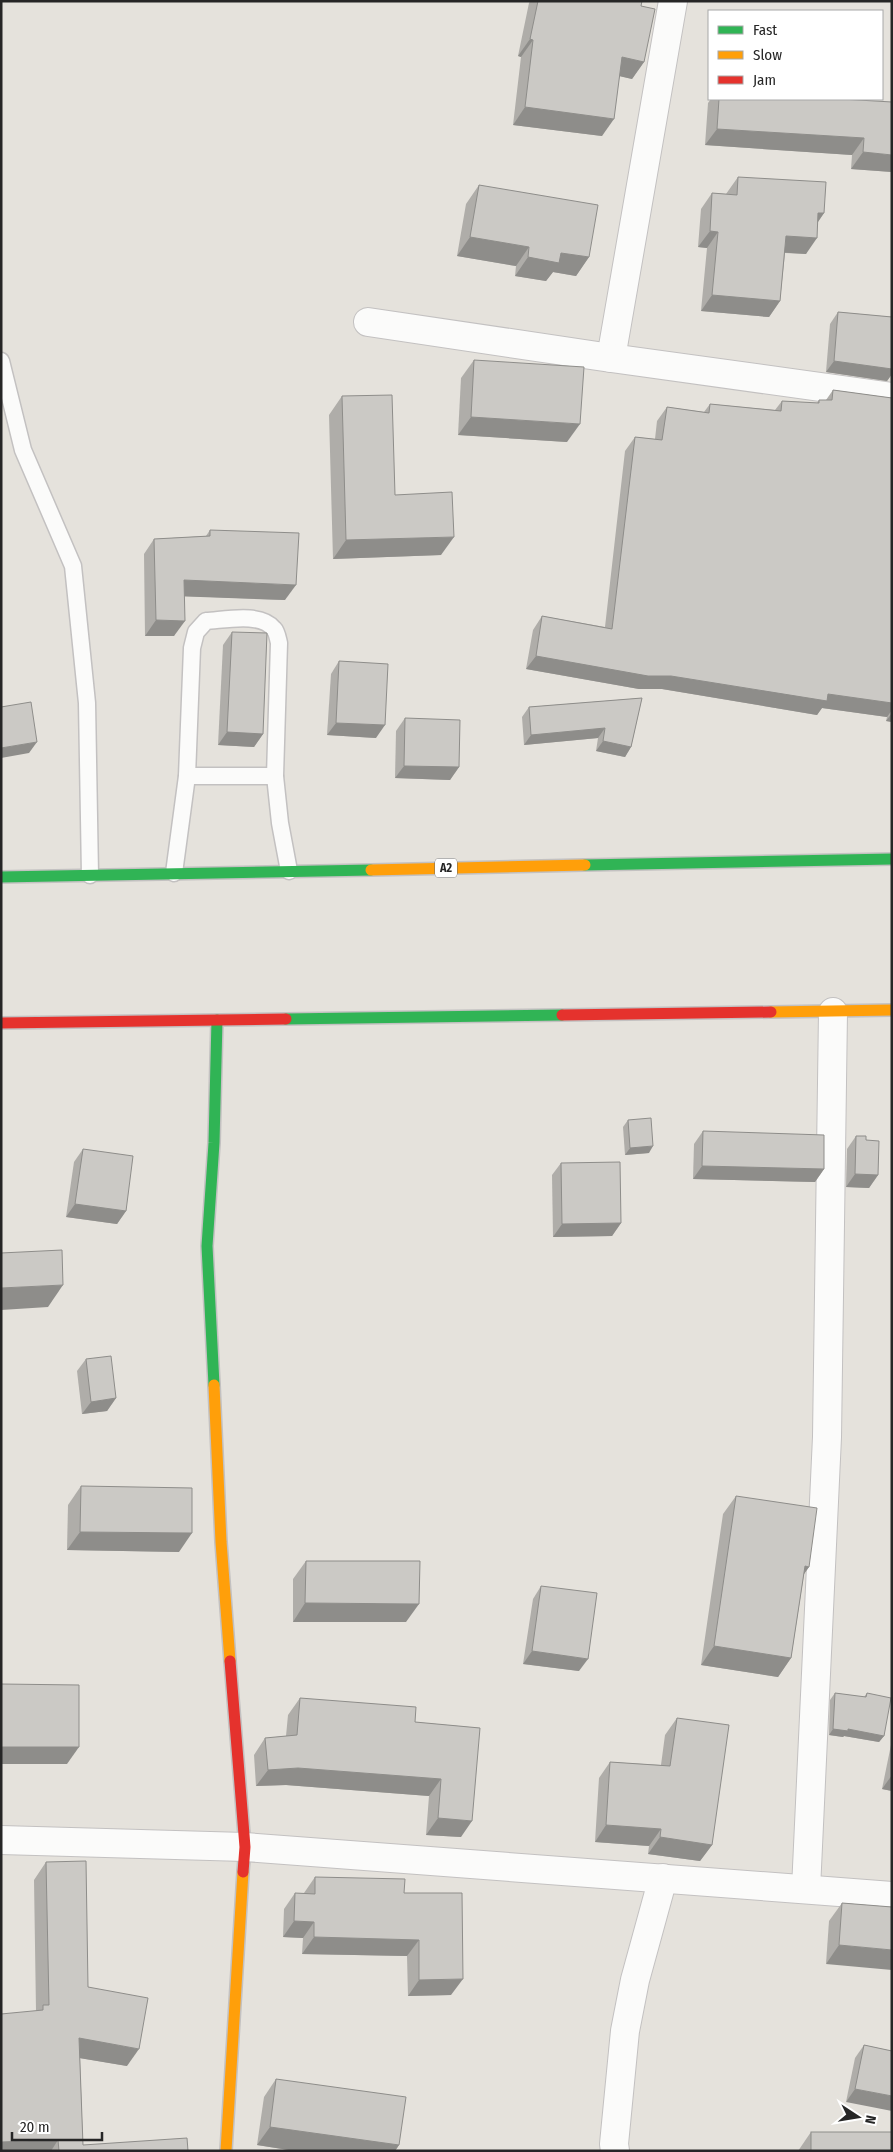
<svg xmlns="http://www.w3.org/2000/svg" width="893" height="2152" font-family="'Fira Sans Condensed',sans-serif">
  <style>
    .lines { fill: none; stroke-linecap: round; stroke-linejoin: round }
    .lane-casing { stroke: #c3c1c1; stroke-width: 19 }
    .street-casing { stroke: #c3c1c1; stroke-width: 30 }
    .fast-casing { stroke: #c3c1c1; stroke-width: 14 }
    .slow-casing { stroke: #c3c1c1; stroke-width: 14 }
    .jam-casing { stroke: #c3c1c1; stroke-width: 14 }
    .lane { stroke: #fbfbfa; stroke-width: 16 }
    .street { stroke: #fbfbfa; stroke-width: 28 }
    .fast { stroke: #30b455; stroke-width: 11 }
    .slow { stroke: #ff9f0a; stroke-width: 11 }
    .jam { stroke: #e5322d; stroke-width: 11 }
    .wall { fill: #afada9 }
    .shaded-wall { fill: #8e8d8a }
    .building { fill: #cbc9c5; stroke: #8e8d8a }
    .labels { text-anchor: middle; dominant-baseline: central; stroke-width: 4.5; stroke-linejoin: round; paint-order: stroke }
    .shield { fill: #fff; stroke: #676767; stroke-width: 1 }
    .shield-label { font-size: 12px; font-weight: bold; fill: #262626 }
  </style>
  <rect width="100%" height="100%" fill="#e5e2dc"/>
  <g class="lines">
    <defs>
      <g id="lane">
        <path d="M1,361L23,450L73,566L87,703L90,875"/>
        <path d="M187,776H275"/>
        <path d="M174,873L187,776L192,648L196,632L206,621C225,620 261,612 274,629C277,632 278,639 279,643L275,776L280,823L289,871"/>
      </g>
      <g id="street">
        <path d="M368,322L611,358L673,1"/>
        <path d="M611,358L892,397"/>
        <path d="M1,1840L245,1847L892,1896"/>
        <path d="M806,1889L827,1437L833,1012"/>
        <path d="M615,2151L614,2144L625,2031L635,1980L663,1878"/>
      </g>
      <g id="fast">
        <path d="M585,865L892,859"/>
        <path d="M1,877L371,870"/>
        <path d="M286,1019L562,1015"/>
        <path d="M214,1385L207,1246L214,1143L217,1020"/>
      </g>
      <g id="slow">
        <path d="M371,870L585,865"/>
        <path d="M771,1012L892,1010"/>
        <path d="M214,1385L221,1542L230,1661"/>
        <path d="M226,2151L243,1872"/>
      </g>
      <g id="jam">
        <path d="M562,1015L771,1012"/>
        <path d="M1,1023L286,1019"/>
        <path d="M230,1661L245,1847L243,1872"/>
      </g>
    </defs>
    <use href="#lane" class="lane-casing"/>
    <use href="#street" class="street-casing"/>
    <use href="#fast" class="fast-casing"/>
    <use href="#slow" class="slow-casing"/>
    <use href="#jam" class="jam-casing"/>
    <use href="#lane" class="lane"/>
    <use href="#street" class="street"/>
    <use href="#fast" class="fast"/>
    <use href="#slow" class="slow"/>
    <use href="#jam" class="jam"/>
  </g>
  <g class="wall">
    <path d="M530,1H642L641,6L644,62L632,79L620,76L602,136L513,125L521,57L518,56L529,3Z"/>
    <path d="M711,99H841L892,172L851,169L852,155L705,145L708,103Z"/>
    <path d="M738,177L824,213L818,222L806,254L785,253L780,301L769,317L701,311L707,248L698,247L701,209L712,193L726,194Z"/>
    <path d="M479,185L589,257L576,276L553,272L546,281L515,276L516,266L457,256L466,204Z"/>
    <path d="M838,312L892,317V374L887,381L826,372L830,324Z"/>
    <path d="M474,360L567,442L458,435L461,378Z"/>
    <path d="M833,390L892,398V722L886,721L887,717L822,708L817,715L662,689H639L526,669L533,630L542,616L605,627L625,451L635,437L655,439L657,421L667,407L704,412L710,404L775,410L782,401L817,403L819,400H826Z"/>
    <path d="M342,396L395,495L441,555L333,559L329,415Z"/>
    <path d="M210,530L285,600L184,596L174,636H145L144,554L154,539L206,536Z"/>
    <path d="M232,632L263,734L254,747L218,745L223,645Z"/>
    <path d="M339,661L376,738L327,735L331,674Z"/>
    <path d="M642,698L631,747L625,757L596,751L598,738L524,745L522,717L529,707Z"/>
    <path d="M405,718L459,767L450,780L395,778L396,731Z"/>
    <path d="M628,1120L649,1153L625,1155L623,1127Z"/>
    <path d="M703,1131L824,1169L815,1182L693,1179L694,1144Z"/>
    <path d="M856,1136L878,1175L869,1188L846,1187L847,1149Z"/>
    <path d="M83,1149L126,1211L117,1224L66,1217L74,1162Z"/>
    <path d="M561,1163L621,1223L612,1236L553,1237L552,1175Z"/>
    <path d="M86,1359L116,1398L107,1411L82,1414L77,1371Z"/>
    <path d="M81,1486L179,1552L67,1550L68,1505Z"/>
    <path d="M736,1496L809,1567L804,1574L791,1658L778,1677L701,1665L723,1514Z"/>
    <path d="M306,1561L406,1622H293V1579Z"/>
    <path d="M541,1586L579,1671L523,1664L533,1599Z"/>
    <path d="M835,1693L864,1697L867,1693L884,1736L879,1742L844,1736L843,1737L829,1735L830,1700Z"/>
    <path d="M300,1698L415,1722L480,1728L461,1837L426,1835L429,1796L286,1785L256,1786L254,1755L265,1738L286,1736L288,1715Z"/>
    <path d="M677,1718L712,1845L700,1861L648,1854L649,1846L595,1842L599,1778L610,1762L661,1765L665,1735Z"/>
    <path d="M892,1740V1791L882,1789Z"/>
    <path d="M46,1862L88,1987L127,2066L80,2058L83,2145L188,2151H1L36,2011L34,1880Z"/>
    <path d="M315,1877L404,1893L451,1995L408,1996L407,1956L302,1954L303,1938L283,1937L284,1909L295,1893H304Z"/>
    <path d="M842,1903L892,1907L826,1964L829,1921Z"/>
    <path d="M864,2045L892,2051L846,2102L855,2058Z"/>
    <path d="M276,2079L399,2145L395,2151H295L257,2145L264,2097Z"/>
    <path d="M811,2132L892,2151H798Z"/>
  </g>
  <g class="shaded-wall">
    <path d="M530,39L533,40L521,57L518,56Z"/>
    <path d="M622,57L644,62L632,79L610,74Z"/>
    <path d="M525,107L614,119L602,136L513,125Z"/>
    <path d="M717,129L864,138L852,155L705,145Z"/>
    <path d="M863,152L892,155V172L851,169Z"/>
    <path d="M818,213H824L813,229Z"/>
    <path d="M710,231L718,232L707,248L698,247Z"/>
    <path d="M786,236L817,238L806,254L775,252Z"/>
    <path d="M470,237L529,247L516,266L457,256Z"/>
    <path d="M561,253L589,257L576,276L553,272L546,281L515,276L528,257Z"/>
    <path d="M712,295L780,301L769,317L701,311Z"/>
    <path d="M834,361L892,369V374L887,381L826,372Z"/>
    <path d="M471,417L580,424L567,442L458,435Z"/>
    <path d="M454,537L441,555L333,559L346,540Z"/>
    <path d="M184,580L296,585L285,600L173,596Z"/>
    <path d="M156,620L185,621L174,636H145Z"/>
    <path d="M536,656L671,676L828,694L892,703V710L887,717L822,708L817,715L662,689H639L526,669Z"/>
    <path d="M892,713V722L886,721Z"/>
    <path d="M336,723L385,725L376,738L327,735Z"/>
    <path d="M605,728L598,738L524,745L531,735Z"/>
    <path d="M227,732L263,734L254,747L218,745Z"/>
    <path d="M603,741L631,747L625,757L596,751Z"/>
    <path d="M37,742L29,753L1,758V748Z"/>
    <path d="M404,766L459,767L450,780L395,778Z"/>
    <path d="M653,1146L649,1153L625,1155L630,1148Z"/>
    <path d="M702,1166L824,1169L815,1182L693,1179Z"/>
    <path d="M855,1174L878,1175L869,1188L846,1187Z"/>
    <path d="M75,1204L126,1211L117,1224L66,1217Z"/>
    <path d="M621,1223L612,1236L553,1237L562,1224Z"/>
    <path d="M63,1285L48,1307L1,1310V1288Z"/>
    <path d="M116,1398L107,1411L82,1414L91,1402Z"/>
    <path d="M80,1532L192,1533L179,1552L67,1550Z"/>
    <path d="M805,1566L809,1567L796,1585Z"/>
    <path d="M305,1603L419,1604L406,1622H293Z"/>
    <path d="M714,1646L791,1658L778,1677L701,1665Z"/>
    <path d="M532,1651L588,1659L579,1671L523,1664Z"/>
    <path d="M833,1729H848L884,1736L879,1742L844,1736L843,1737L829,1735Z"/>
    <path d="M1,1747H79L67,1764H1Z"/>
    <path d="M298,1768L441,1779L429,1796L286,1785L256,1786L268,1770Z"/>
    <path d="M892,1775V1791L882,1789Z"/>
    <path d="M438,1818L472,1821L461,1837L426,1835Z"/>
    <path d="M606,1825L661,1829L649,1846L595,1842Z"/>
    <path d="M660,1837L712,1845L700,1861L648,1854Z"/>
    <path d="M294,1921L314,1922L303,1938L283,1937Z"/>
    <path d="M314,1937L419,1940L407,1956L302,1954Z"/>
    <path d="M839,1945L892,1950V1970L826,1964Z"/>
    <path d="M463,1979L451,1995L408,1996L419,1980Z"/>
    <path d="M79,2038L139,2049L127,2066L67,2056Z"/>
    <path d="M855,2089L892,2096V2111L846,2102Z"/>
    <path d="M270,2127L399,2145L395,2151H295L257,2145Z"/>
    <path d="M58,2140L51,2151H1V2142Z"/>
  </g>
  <g class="building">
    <path d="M538,1H642L641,6L655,9L644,62L622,57L614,119L525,107L533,40L530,39Z"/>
    <path d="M719,99H841L892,102V155L863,152L864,138L717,129Z"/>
    <path d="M738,177L826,182L824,213H818L817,238L786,236L780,301L712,295L718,232L710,231L712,193L737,195Z"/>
    <path d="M479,185L598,205L589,257L561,253L559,263L528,257L529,247L470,237Z"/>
    <path d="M838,312L892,317V369L834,361Z"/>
    <path d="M474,360L584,367L580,424L471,417Z"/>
    <path d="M833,390L892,398V703L828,694L827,701L671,676H648L536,656L542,616L612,629L635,437L662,440L667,407L709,413L710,404L781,411L782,401L819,403V400H832Z"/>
    <path d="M392,395L395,495L452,492L454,537L346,540L342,396Z"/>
    <path d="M210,530L299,533L296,585L184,580L185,621L156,620L154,539L210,536Z"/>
    <path d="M232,632L267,633L263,734L227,732Z"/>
    <path d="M339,661L388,664L385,725L336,723Z"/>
    <path d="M642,698L631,747L603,741L605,728L531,735L529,707Z"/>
    <path d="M31,702L37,742L1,748V707Z"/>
    <path d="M405,718L460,720L459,767L404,766Z"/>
    <path d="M651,1118L653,1146L630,1148L628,1120Z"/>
    <path d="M703,1131L824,1135V1169L702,1166Z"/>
    <path d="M856,1136H866V1140L879,1141L878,1175L855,1174Z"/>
    <path d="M83,1149L133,1156L126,1211L75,1204Z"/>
    <path d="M620,1162L621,1223L562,1224L561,1163Z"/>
    <path d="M62,1250L63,1285L1,1288V1253Z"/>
    <path d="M111,1356L116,1398L91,1402L86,1359Z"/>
    <path d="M81,1486L192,1488V1533L80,1532Z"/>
    <path d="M736,1496L817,1508L809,1567L805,1566L791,1658L714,1646Z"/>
    <path d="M306,1561H420L419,1604L305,1603Z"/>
    <path d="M541,1586L597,1593L588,1659L532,1651Z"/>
    <path d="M1,1684L79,1685V1747H1Z"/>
    <path d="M835,1693L866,1697L867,1693L891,1698L884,1736L848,1729V1731L833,1729Z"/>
    <path d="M300,1698L416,1707L415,1722L480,1728L472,1821L438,1818L441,1779L298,1768L268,1770L265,1738L297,1735Z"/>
    <path d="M677,1718L729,1725L712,1845L660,1837L661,1829L606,1825L610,1762L670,1766Z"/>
    <path d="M86,1861L88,1987L148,1998L139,2049L79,2038L83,2145L187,2138L188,2151H59L58,2140L1,2142V2014L43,2010V2005H49L46,1862Z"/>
    <path d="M315,1877L405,1879L404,1893H462L463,1979L419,1980V1940L314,1937V1922L294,1921L295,1893L315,1894Z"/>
    <path d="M842,1903L892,1907V1950L839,1945Z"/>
    <path d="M864,2045L892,2051V2096L855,2089Z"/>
    <path d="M276,2079L406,2097L399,2145L270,2127Z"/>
    <rect x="811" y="2132" width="81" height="19"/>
  </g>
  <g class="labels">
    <rect class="shield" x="435" y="858.5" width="22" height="19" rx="4"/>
    <g class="shield-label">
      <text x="446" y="868">A2</text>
    </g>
  </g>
  <rect width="893" height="2152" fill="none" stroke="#262626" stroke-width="5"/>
  <rect x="708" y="10" width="175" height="90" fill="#ffffff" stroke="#a8a8a8"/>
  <rect x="718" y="26" width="25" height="8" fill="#30b455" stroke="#a8a8a8"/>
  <text x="753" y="35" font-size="15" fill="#262626">Fast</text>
  <rect x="718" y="51" width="25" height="8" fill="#ff9f0a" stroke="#a8a8a8"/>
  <text x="753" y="60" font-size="15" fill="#262626">Slow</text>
  <rect x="718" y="76" width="25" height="8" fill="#e5322d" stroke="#a8a8a8"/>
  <text x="753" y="85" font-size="15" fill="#262626">Jam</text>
  <g transform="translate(858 2117) rotate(102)" stroke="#ffffff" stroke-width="4" paint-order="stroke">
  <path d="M0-4L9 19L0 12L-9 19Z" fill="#262626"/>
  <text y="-8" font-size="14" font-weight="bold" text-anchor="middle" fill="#262626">N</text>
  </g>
  <path d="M12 2132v8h90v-8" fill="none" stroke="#262626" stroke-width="2.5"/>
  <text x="20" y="2132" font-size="15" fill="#262626" stroke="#ffffff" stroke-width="4" paint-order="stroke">20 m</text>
</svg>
